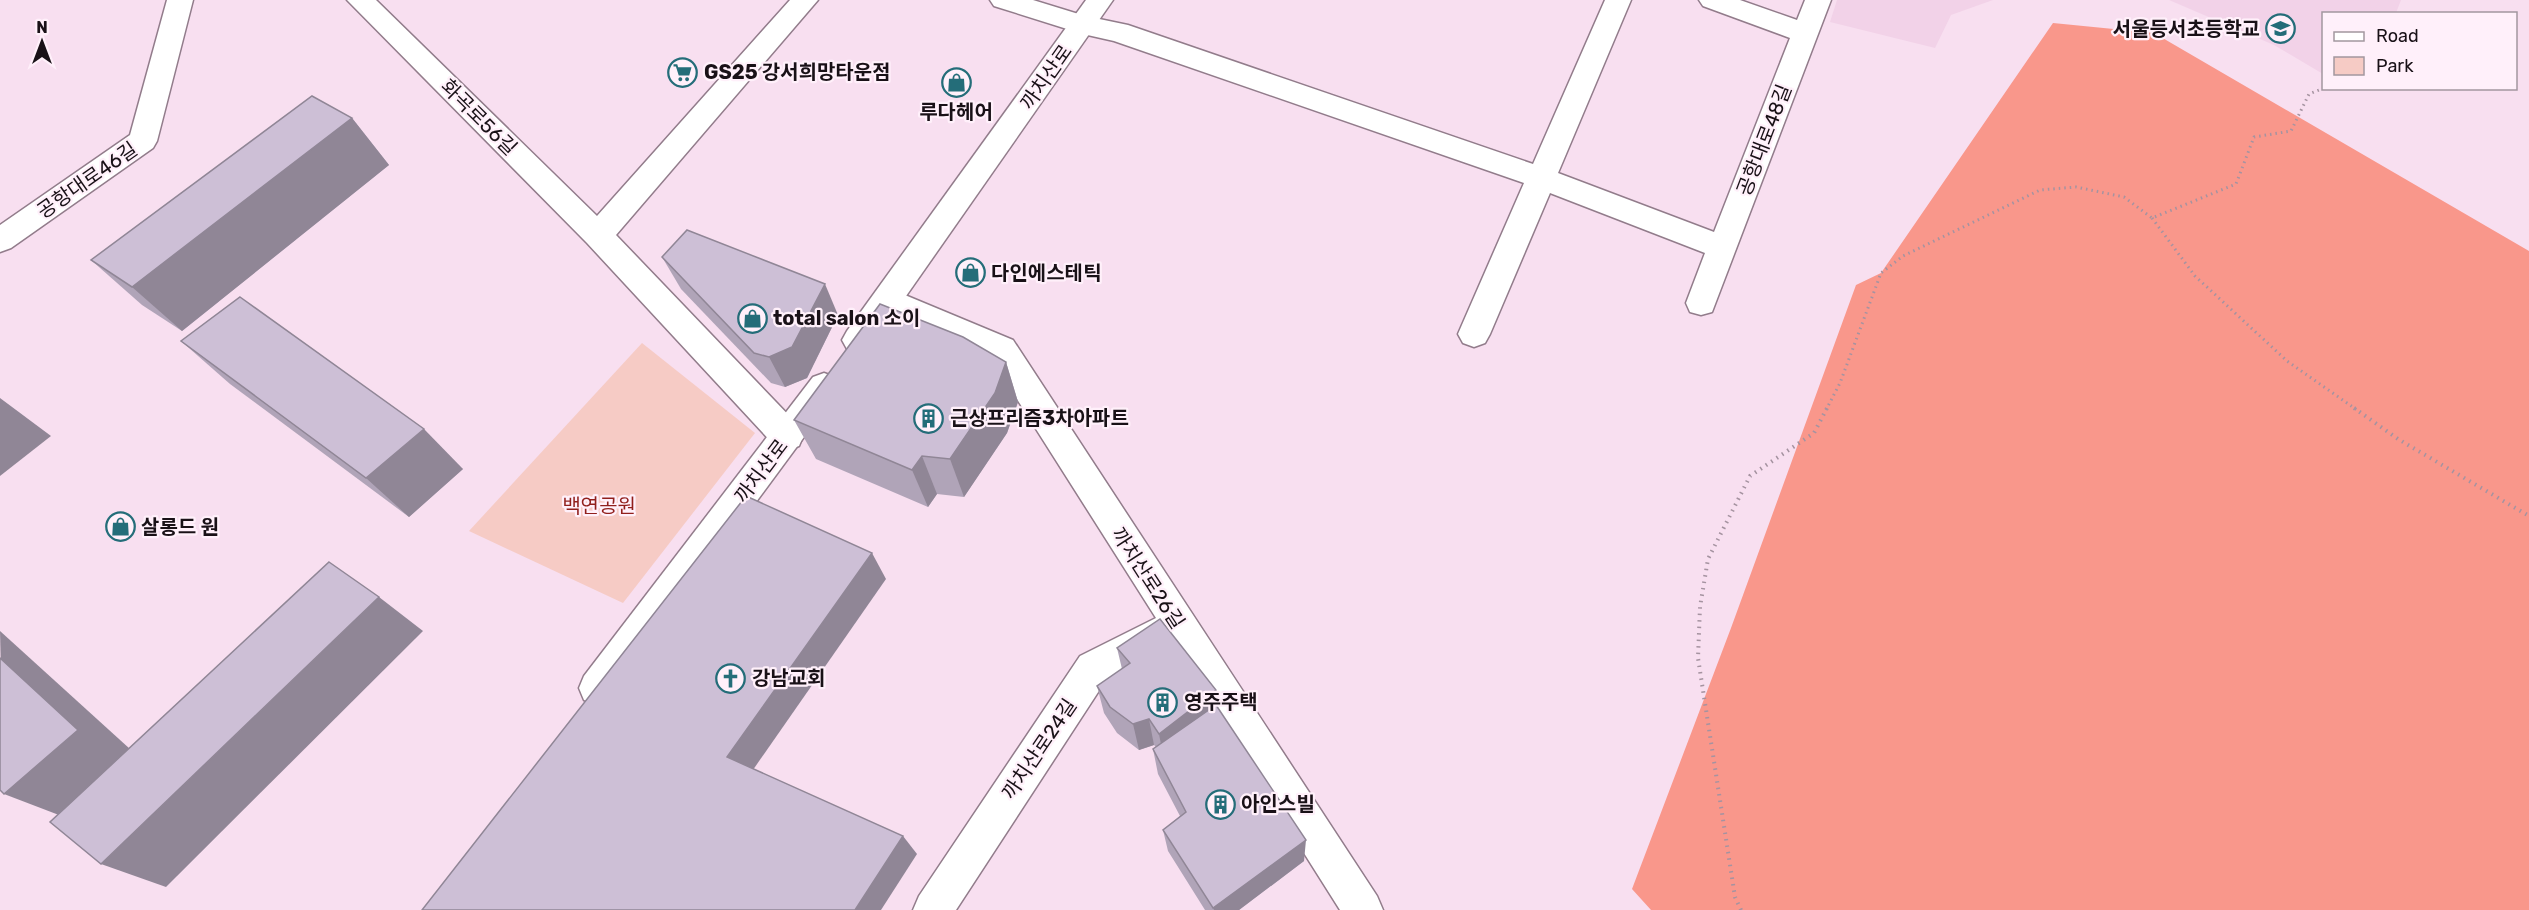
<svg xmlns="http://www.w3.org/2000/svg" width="2529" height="910" font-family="Rubik,'Noto Sans KR',sans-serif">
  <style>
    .built { fill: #f2d2e8 }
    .green { fill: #f6cbc5 }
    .forest { fill: #f9978b }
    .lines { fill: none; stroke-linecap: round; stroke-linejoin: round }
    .minor-casing { stroke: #927c8b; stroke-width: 3 }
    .tertiary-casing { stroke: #927c8b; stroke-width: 3 }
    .path-far1 { stroke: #a593a0; stroke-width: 3; stroke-dasharray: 1.5 4; stroke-linecap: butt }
    .path { stroke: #a593a0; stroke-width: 4; stroke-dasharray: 1.5 5; stroke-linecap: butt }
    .minor { fill: #fff; fill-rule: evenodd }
    .tertiary { fill: #fff; fill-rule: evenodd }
    .wall { fill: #b0a4b8 }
    .shaded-wall { fill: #908696 }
    .building { fill: #cdbfd6; stroke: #908696; stroke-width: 1.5 }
    .labels { text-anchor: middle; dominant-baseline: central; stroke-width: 4.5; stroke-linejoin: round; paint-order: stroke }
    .poi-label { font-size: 20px; font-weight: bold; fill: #191117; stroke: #fff0fa; text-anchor: start }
    .street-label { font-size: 20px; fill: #191117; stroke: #fff0fa }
    .park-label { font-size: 20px; fill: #911f1c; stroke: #fff0fa }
  </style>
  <rect width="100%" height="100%" fill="#f8dff0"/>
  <g class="built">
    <path d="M1837,0H1993L1951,15L1935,48L1830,22Z"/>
    <path d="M2169,0H2401L2396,13L2324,14L2323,74L2274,45Z"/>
  </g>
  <path class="green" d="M642,343L755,433L623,603L469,531Z"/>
  <path class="forest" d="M2053,23L2154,33L2529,251V910H1651L1632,889L1731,628L1856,285L1881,273Z"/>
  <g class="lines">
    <defs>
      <g id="minor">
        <path d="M167,0H193L157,141L153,148L11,248L0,252V225L130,135Z"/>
        <path d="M347,0H376L597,216L790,0H818L616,235L799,426L803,436L799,446L787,450L775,446L587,243Z"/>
        <path d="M990,0H1033L1085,16L1128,25L1533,164L1605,0H1631L1558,173L1714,232L1790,38L1703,6L1699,0H1740L1797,20L1805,0H1831L1712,312L1701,315L1690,312L1686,303L1705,253L1550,193L1490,334L1485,343L1474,347L1463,343L1458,334L1524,183L1114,41L1083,34L994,6Z"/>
        <path d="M888,288L1013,340L1377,896L1383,910H1340L1172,644L1106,680L956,910H913L919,896L1080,656L1156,618L991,358L877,309L873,300L877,291Z"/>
      </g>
      <g id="tertiary">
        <path d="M1086,0H1113L869,349L858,353L847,349L842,340L847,331Z"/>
        <path d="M824,373L835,377L840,386L835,395L610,700L597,705L584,700L579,688L584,676L813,377Z"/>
      </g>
    </defs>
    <use href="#minor" class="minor-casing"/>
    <use href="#tertiary" class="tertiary-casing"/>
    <g class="path-far1">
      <path d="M2152,218L2195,276L2287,361L2357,410"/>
      <path d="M1826,410L1840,383L1881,273L1903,256L2040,190L2076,187L2124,197L2152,218L2236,184L2254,137L2291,131L2309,94L2324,88"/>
    </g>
    <g class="path">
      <path d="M2354,408L2398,439L2529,516"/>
      <path d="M1741,910L1735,897L1698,658L1700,607L1708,559L1750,476L1814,433L1827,408"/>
    </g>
    <use href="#minor" class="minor"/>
    <use href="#tertiary" class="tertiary"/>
  </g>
  <g class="wall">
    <path d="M352,118L389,165L182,331L142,305L91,260Z"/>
    <path d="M662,257L838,315L807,378L785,387L771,383L681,289Z"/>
    <path d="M181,341L463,469L409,517L230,384Z"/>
    <path d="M1006,362L1018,402L1007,433L964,497L937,494L928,507L816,459L794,420Z"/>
    <path d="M1117,648L1216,690L1218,708L1304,861L1239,910H1205L1168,851L1163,830L1180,816L1158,774L1153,749L1156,747L1154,745L1139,750L1117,733L1104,713L1097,686L1122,669Z"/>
  </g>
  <g class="shaded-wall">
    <path d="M352,118L389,165L182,331L132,287Z"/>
    <path d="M825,284L838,315L807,378L785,387L769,357Z"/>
    <path d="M1006,362L1018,402L1007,433L964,497L950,459Z"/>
    <path d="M0,398L51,436L0,476Z"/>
    <path d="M424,429L463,469L409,517L366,478Z"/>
    <path d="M922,456L937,494L928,507L912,470Z"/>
    <path d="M872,553L886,579L748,777L727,757Z"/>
    <path d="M379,597L423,631L166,887L101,864Z"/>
    <path d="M0,631L141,759L72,820L4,794Z"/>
    <path d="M1216,690L1218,717L1164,760L1159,734Z"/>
    <path d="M1149,719L1154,745L1139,750L1133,724Z"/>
    <path d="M903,836L917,854L881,910H855Z"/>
    <path d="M1306,840L1304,861L1239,910H1214L1213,908Z"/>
  </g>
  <g class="building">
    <path d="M312,96L352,118L132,287L91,260Z"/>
    <path d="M687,230L825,284L792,347L769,357L754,353L662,257Z"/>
    <path d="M240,297L424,429L366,478L181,341Z"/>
    <path d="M880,304L963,337L1006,362L995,393L950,459L922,456L912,470L794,420Z"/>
    <path d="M746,496L872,553L727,757L903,836L855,910H422Z"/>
    <path d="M329,562L379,597L101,864L50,822Z"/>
    <path d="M1160,619L1216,690L1159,734L1149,719L1133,724L1110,707L1097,686L1130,663L1117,648Z"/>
    <path d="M0,658L78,730L4,794L0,790Z"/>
    <path d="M1216,705L1306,840L1213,908L1163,830L1186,812L1153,749Z"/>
  </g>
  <defs>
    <symbol id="school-ring" viewBox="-11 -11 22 22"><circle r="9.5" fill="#fff0fa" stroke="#246d79" stroke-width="1.5"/><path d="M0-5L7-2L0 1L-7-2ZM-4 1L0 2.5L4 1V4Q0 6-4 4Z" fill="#246d79"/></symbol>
    <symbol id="supermarket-ring" viewBox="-11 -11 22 22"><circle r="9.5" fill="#fff0fa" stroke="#246d79" stroke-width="1.5"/><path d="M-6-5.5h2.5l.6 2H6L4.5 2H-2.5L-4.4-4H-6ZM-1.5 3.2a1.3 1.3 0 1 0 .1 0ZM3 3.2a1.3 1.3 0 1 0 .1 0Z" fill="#246d79"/></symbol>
    <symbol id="shop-ring" viewBox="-11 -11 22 22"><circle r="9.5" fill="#fff0fa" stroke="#246d79" stroke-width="1.5"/><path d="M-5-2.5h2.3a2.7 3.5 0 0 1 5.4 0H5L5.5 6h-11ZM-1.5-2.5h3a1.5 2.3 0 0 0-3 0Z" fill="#246d79"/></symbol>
    <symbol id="building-ring" viewBox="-11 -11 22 22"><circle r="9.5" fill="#fff0fa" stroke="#246d79" stroke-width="1.5"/><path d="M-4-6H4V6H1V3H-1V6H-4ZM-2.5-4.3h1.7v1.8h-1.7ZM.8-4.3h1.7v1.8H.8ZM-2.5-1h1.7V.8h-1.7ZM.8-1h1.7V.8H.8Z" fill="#246d79"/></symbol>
    <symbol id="church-ring" viewBox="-11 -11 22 22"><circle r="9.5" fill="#fff0fa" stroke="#246d79" stroke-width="1.5"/><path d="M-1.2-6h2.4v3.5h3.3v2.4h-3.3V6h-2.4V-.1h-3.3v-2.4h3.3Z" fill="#246d79"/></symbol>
  </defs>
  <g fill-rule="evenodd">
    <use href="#school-ring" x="2264" y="12" width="33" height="33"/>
    <use href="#supermarket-ring" x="666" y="56" width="33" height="33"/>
    <use href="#shop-ring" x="940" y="66" width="33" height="33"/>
    <use href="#shop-ring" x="954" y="256" width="33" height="33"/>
    <use href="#shop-ring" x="736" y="302" width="33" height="33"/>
    <use href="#building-ring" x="912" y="402" width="33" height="33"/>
    <use href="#shop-ring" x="104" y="510" width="33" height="33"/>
    <use href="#church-ring" x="714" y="662" width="33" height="33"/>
    <use href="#building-ring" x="1146" y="686" width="33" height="33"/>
    <use href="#building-ring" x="1204" y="788" width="33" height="33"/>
  </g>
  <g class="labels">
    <g class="poi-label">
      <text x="2260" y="29" text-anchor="end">서울등서초등학교</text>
      <text x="704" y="72">GS25 강서희망타운점</text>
      <text x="956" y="112" text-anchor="middle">루다헤어</text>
      <text x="991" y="273">다인에스테틱</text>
      <text x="773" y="318">total salon 소이</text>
      <text x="950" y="418">근상프리즘3차아파트</text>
      <text x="141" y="527">살롱드 원</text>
      <text x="752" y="678">강남교회</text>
      <text x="1184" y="702">영주주택</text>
      <text x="1241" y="804">아인스빌</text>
    </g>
    <g class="street-label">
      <text transform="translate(1046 77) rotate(-55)">까치산로</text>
      <text transform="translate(479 117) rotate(45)">화곡로56길</text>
      <text transform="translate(1764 140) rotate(-69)">공항대로48길</text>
      <text transform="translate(87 180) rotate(-35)">공항대로46길</text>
      <text transform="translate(761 471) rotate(-53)">까치산로</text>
      <text transform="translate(1148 578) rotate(57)">까치산로26길</text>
      <text transform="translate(1039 749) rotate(-56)">까치산로24길</text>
    </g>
    <g class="park-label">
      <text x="599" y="506">백연공원</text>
    </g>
  </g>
  <rect x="2322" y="12" width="195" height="78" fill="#fff0fa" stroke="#a3979f" stroke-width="1.5"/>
  <rect x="2334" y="32" width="30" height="9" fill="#ffffff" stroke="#a3979f" stroke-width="1.5"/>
  <text x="2376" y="42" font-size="18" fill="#191117">Road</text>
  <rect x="2334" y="57" width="30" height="18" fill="#f6cbc5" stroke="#a3979f" stroke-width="1.5"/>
  <text x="2376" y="72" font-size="18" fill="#191117">Park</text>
  <g transform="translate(42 42)" stroke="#fff0fa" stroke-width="4.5" paint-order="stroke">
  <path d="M0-4.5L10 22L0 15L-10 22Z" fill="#191117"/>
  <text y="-9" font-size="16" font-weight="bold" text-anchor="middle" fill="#191117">N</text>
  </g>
</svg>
